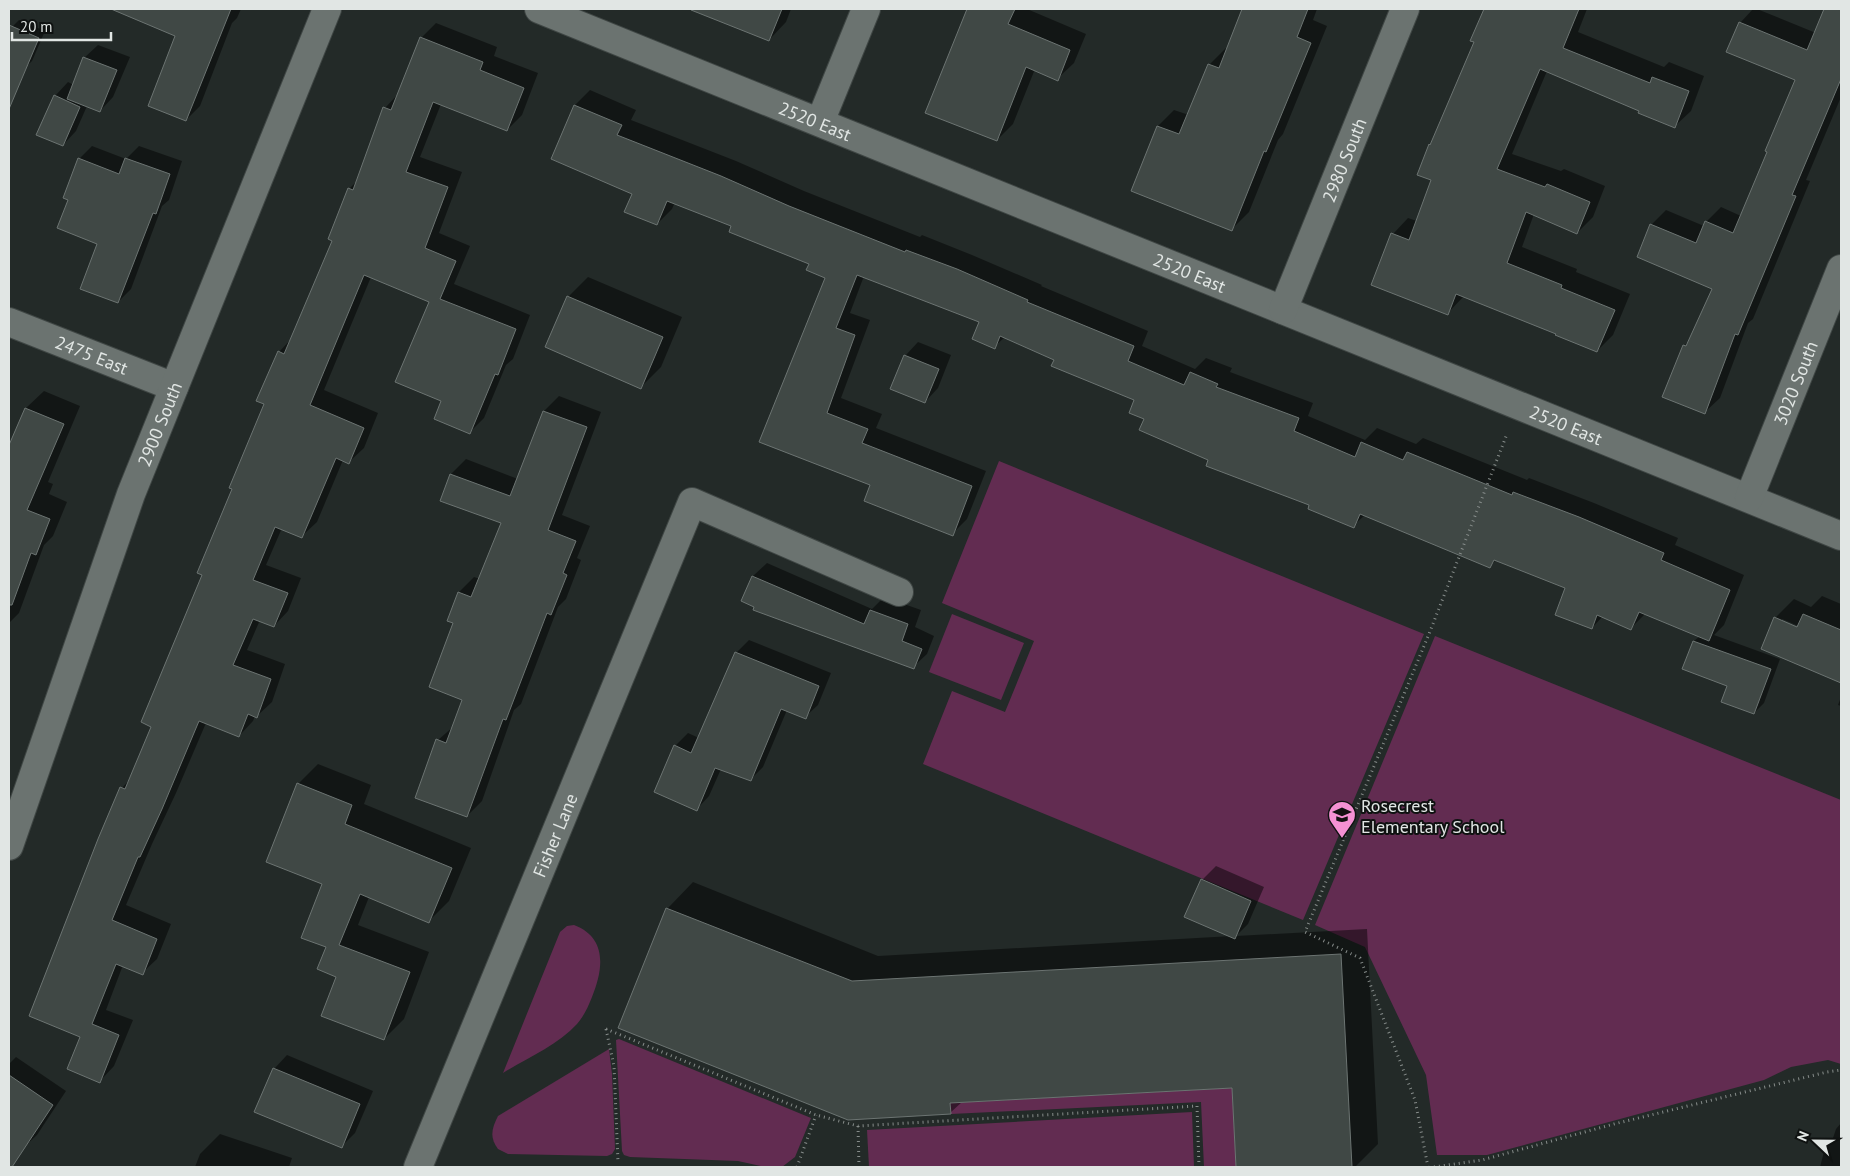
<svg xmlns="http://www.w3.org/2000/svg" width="1850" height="1176" font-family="'PT Sans',sans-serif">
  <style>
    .green { fill: #622c51 }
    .shadow { fill: #0007; fill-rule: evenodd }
    .building { fill: #404845; stroke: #6c7472 }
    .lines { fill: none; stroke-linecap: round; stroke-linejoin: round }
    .minor-casing { stroke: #3f4644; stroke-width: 30 }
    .path { stroke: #878d8b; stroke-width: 3; stroke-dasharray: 1 4; stroke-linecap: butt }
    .minor { stroke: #6b7370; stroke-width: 28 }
    .labels { text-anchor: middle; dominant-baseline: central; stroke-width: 4; stroke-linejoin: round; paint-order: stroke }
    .street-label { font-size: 18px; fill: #e1e6e4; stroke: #0f1211 }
    .poi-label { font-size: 18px; fill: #e1e6e4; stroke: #0f1211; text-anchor: start }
  </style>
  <rect width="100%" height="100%" fill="#232a28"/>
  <g class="green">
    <path d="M999,461L1424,634L1303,920L923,764L952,691L1005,712L1034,641L942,603Z"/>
    <path d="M952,614L1024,643L1001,700L929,672Z"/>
    <path d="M1435,636L1841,800V1064L1828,1060L1791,1067L1764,1080L1487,1155H1437L1426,1075L1365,947L1315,925Z"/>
    <path d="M574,925C608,938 603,970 592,997C588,1007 584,1016 577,1024C558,1045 527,1058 503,1073L560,932L567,926Z"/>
    <path d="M619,1039L811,1118L795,1157L782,1167H765L738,1161L630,1157L624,1155L622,1151L616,1040Z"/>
    <path d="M609,1049L612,1074L615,1149L612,1154L607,1156L508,1154L498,1149C489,1137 492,1128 498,1116Z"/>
    <path d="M1232,1088L1236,1167H1204L1201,1102L951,1114L950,1103Z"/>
    <path d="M1192,1112L1194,1167H869L867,1130Z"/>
  </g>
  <g class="shadow">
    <path d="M114,9H241L237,18L232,23L200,106L186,120L176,35Z"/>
    <path d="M732,9H791L786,22L769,40Z"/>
    <path d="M968,9H1027L1086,34L1074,63L1057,79L1035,69L1013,124L997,140L950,52Z"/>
    <path d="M1244,9H1317L1313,20L1327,26L1283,134L1278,140L1249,212L1232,229L1158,126L1174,110L1189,115L1209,65L1226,48L1228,49Z"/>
    <path d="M1485,9H1587L1578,32L1664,67L1669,62L1704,76L1691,111L1675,126L1641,110L1547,71L1512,154L1561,171L1564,169L1605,186L1593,217L1577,233L1534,214L1522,247L1577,269L1576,272L1630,294L1613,335L1597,351L1464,296L1447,314L1393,234L1408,218L1417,221L1433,179L1430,145L1433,141L1475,41L1472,40Z"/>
    <path d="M1753,9H1757L1816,33L1826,9H1841V97L1806,180L1810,181L1753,319L1748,323L1720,398L1705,412L1684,346L1692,338L1714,288L1651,225L1666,210L1704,226L1706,222L1721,207L1741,216L1797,80L1740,23Z"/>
    <path d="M19,20L45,31L32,61L25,68L9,61V35L12,27Z"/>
    <path d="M436,23L497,47L494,56L538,73L522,115L507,130L441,104L420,157L462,172L439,233L470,246L454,284L530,315L513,359L506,365L484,418L469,433L443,401L430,302L371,277L324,390L378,413L364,448L349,462L343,460L317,522L302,536L282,528L266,565L301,578L288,611L274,626L260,620L247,650L285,664L272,702L257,716H255L253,721L239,736L206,723L176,793L152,844L126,905L171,924L157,959L142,973L123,965L106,1010L133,1020L114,1066L100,1081L82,1036L99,840L122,788L131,778L153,726L233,489L265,404L279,352L292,338L333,240L349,189L357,181L385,108L399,93L421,38Z"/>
    <path d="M98,45L130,57L113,97L100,111L87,106L76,131L63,145L55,96L68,82L74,85L84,58Z"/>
    <path d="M590,90L636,110L631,120L736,161L804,191L920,237L922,235L972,255L1042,285L1041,286L1148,331L1142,346L1195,369L1206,358L1232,368L1230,372L1313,403L1308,416L1365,440L1377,428L1416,444L1423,438L1527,480L1529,478L1594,503L1678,538L1675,545L1744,575L1724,625L1714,635L1780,659L1764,703L1754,713L1728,685L1694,641L1700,636L1646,613L1631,628L1603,616L1592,628L1566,587L1496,560L1490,566L1365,515L1353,526L1311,504L1210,460L1146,418L1136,399L1056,359L1005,337L994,347L981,321L864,276L850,313L870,320L841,398L882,414L876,428L986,471L967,519L952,534L872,484L761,442L826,277L811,263L733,225L675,202L672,209L657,224L633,193L552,159L575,105Z"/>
    <path d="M92,146L126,159L139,146L182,161L169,200L162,206L131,289L118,302L99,243L70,199L79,159Z"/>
    <path d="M588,277L682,317L661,367L641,387L568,297Z"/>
    <path d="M918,342L951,355L938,388L925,402L905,356Z"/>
    <path d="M44,391L80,406L48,482L53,484L49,494L67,502L53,536L44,545L19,613L9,623V476L15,459L9,457V448L26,408Z"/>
    <path d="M559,396L601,412L562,515L590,526L577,558L581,560L566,599L558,607L521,704L514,710L482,801L467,816L438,740L454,726L464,699L454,623L449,620L459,592L474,577L480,579L503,522L441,500L451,474L466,459L518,479L544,411Z"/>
    <path d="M767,563L872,609L884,597L921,610L915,627L934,636L927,654L913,667L743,601L753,576Z"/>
    <path d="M1822,596L1841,604V682L1762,648L1775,618L1794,599L1811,607ZM1782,619L1803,628L1802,630L1782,622Z"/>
    <path d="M749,640L831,673L818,705L805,717L787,710L763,767L750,780L721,769L709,796L697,809L675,746L688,733L699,738L736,653Z"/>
    <path d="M1841,697V706L1838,705Z"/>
    <path d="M318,764L371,785L364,804L471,848L449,901L429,921L369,897L358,925L429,952L404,1019L384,1039L338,976L327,947L324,883L298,784Z"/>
    <path d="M1216,866L1264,887L1248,924L1236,936L1367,929L1378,1144L1355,1167H1237L1233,1087L962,1102L950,1113L620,1028L668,908L693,882L878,956L1232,936L1202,880Z"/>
    <path d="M287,1055L373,1091L355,1133L341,1147L274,1069Z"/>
    <path d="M16,1057L66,1091L37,1135L23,1148L9,1138V1064Z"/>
    <path d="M1841,1123V1167H1820L1825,1148L1832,1141L1836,1129Z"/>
    <path d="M220,1134L292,1158L289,1167H195L200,1154Z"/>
  </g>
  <g class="building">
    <path d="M111,9H231L186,121L148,106L175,36Z"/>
    <path d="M691,9H782L769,41L691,10Z"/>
    <path d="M967,9H1015L1008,24L1070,50L1058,81L1026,67L997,141L925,113Z"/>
    <path d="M1242,9H1308L1297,37L1311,43L1266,152L1264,151L1232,231L1131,191L1157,126L1179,134L1208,64L1219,68Z"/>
    <path d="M1484,9H1579L1563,48L1650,83L1652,77L1689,91L1675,128L1638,113L1639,111L1540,69L1497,169L1545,187L1547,184L1590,202L1577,234L1526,212L1507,263L1562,285L1561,288L1615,310L1597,352L1555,335L1556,334L1456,294L1448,315L1371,285L1391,233L1409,240L1431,180L1417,175L1429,144L1430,145L1474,42L1470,41Z"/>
    <path d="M1824,9H1841V79L1792,195L1796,196L1738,335L1735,334L1705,414L1662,397L1683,345L1686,346L1712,289L1637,257L1650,224L1696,243L1705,221L1733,233L1767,152L1765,151L1795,80L1726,52L1739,22L1807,50Z"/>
    <path d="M9,25L39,38L9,109Z"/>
    <path d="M420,37L483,62L480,70L524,88L507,131L433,102L406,172L448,187L425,248L456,261L440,299L516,329L498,375L495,374L470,434L434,419L441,401L395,382L429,302L364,275L310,405L364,428L349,464L336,458L302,538L275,527L253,580L288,593L274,627L253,619L233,665L271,679L257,718L248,714L239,737L199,721L162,809L140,857H138L112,920L157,939L143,975L116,964L92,1024L119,1035L100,1083L67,1069L80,1037L29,1016L98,839L120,787L125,789L151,727L141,722L202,575L197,573L232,489L229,488L264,404L256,401L278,351L284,354L332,241L328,239L348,188L353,190L383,107L391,110Z"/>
    <path d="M83,57L117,70L100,112L67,99Z"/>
    <path d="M54,95L80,107L63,146L36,135Z"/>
    <path d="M574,105L622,125L617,135L721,176L789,206L905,252L906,250L957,269L1028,300L1027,302L1134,346L1128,361L1184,385L1190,372L1218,384L1216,387L1299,418L1294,431L1355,457L1361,442L1403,460L1407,452L1512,495L1513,492L1579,517L1664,553L1661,560L1730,590L1709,641L1639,612L1631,630L1597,615L1592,629L1555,615L1565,588L1494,560L1490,568L1360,514L1354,528L1308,509L1309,505L1206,466L1208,460L1139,430L1144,419L1129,413L1134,400L1051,366L1054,360L1000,336L995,349L972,339L979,322L857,275L836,328L855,335L827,413L868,429L862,443L972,486L953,536L864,501L870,485L759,442L825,278L806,270L809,264L729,232L731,226L667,201L657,225L624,212L632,194L551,159Z"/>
    <path d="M78,158L119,174L125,158L170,174L156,214L153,213L118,303L80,289L97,244L57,228L68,200L63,198Z"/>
    <path d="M567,296L663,337L641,389L545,347Z"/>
    <path d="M904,355L939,369L925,403L890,389Z"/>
    <path d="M25,408L64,424L27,510L50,519L36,555L31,553L12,605H9V445Z"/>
    <path d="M543,411L587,427L548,530L576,541L563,573L567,575L551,615L547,613L506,720L503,719L467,817L415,798L436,739L446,743L462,700L429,687L453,623L447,621L458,592L471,597L501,523L440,501L450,474L510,496Z"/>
    <path d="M752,576L864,624L870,610L908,624L902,641L922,649L914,669L753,610L754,607L741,601Z"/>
    <path d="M1803,614L1841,630V683L1761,649L1774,617L1797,627Z"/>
    <path d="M1693,641L1771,669L1754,714L1721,702L1727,686L1682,669Z"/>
    <path d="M735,652L819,686L806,719L781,709L751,781L715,768L697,811L654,792L674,745L691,753Z"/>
    <path d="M297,783L352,805L345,824L452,868L429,923L360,894L339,945L410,972L384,1040L321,1016L336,977L317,969L326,947L301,938L322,884L266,862Z"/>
    <path d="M1201,879L1251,901L1235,939L1184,917Z"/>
    <path d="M666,908L852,981L1341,954L1352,1167H1236L1232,1088L950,1103L951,1114L848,1120L618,1028Z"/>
    <path d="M273,1068L360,1104L342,1148L254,1112Z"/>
    <path d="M9,1075L53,1105L12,1167H9Z"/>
  </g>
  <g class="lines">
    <defs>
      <g id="minor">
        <path id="s1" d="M539,9L1841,536"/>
        <path d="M820,122L866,9"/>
        <path id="s2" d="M1283,310L1405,9"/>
        <path id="s3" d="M9,322L174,387"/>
        <path id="s4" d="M1749,498L1841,269"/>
        <path id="s5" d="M9,846L131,494L327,9"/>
        <path id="s6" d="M418,1167L692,502L899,592"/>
      </g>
    </defs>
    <use href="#minor" class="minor-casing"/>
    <g class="path">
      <path d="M606,1029L816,1115L858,1126L1197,1106L1199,1167"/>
      <path d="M606,1029L614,1066L618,1162"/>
      <path d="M858,1126L859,1167"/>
      <path d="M797,1167L816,1115"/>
      <path d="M1428,1167L1415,1100L1360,958L1305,932L1429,634L1507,434"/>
      <path d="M1434,1167L1482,1160L1614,1124L1827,1072L1841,1070"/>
    </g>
    <use href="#minor" class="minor"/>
  </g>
  <defs>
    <symbol id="school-pin" viewBox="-11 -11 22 30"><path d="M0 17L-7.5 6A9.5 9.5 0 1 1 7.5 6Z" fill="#f491d3" stroke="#0f1211"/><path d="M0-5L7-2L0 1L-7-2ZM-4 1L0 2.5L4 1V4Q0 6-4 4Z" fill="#111"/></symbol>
  </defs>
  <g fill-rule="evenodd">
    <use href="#school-pin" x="1326" y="799" width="32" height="43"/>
  </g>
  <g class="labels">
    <g class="street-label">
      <text stroke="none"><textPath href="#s1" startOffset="298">2520 East</textPath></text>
      <text stroke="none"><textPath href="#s2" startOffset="162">2980 South</textPath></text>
      <text stroke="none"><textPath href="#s1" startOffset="702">2520 East</textPath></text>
      <text stroke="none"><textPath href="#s3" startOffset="89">2475 East</textPath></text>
      <text stroke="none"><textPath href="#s4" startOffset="124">3020 South</textPath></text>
      <text stroke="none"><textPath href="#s5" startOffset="448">2900 South</textPath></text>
      <text stroke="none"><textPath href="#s1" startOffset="1108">2520 East</textPath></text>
      <text stroke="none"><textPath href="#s6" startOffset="359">Fisher Lane</textPath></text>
    </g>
    <g class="poi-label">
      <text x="1361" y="805">Rosecrest<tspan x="1361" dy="21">Elementary School</tspan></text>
    </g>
  </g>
  <rect width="1850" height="1176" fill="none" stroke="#e1e6e4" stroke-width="20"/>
  <g transform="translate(1815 1141) rotate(292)" stroke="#0f1211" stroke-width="4" paint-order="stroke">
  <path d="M0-4L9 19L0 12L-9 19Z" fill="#e1e6e4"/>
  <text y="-8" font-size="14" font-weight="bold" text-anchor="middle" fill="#e1e6e4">N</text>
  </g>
  <path d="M12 32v8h99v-8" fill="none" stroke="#e1e6e4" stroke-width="2.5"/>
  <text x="20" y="32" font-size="15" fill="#e1e6e4" stroke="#0f1211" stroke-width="4" paint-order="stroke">20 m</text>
</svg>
